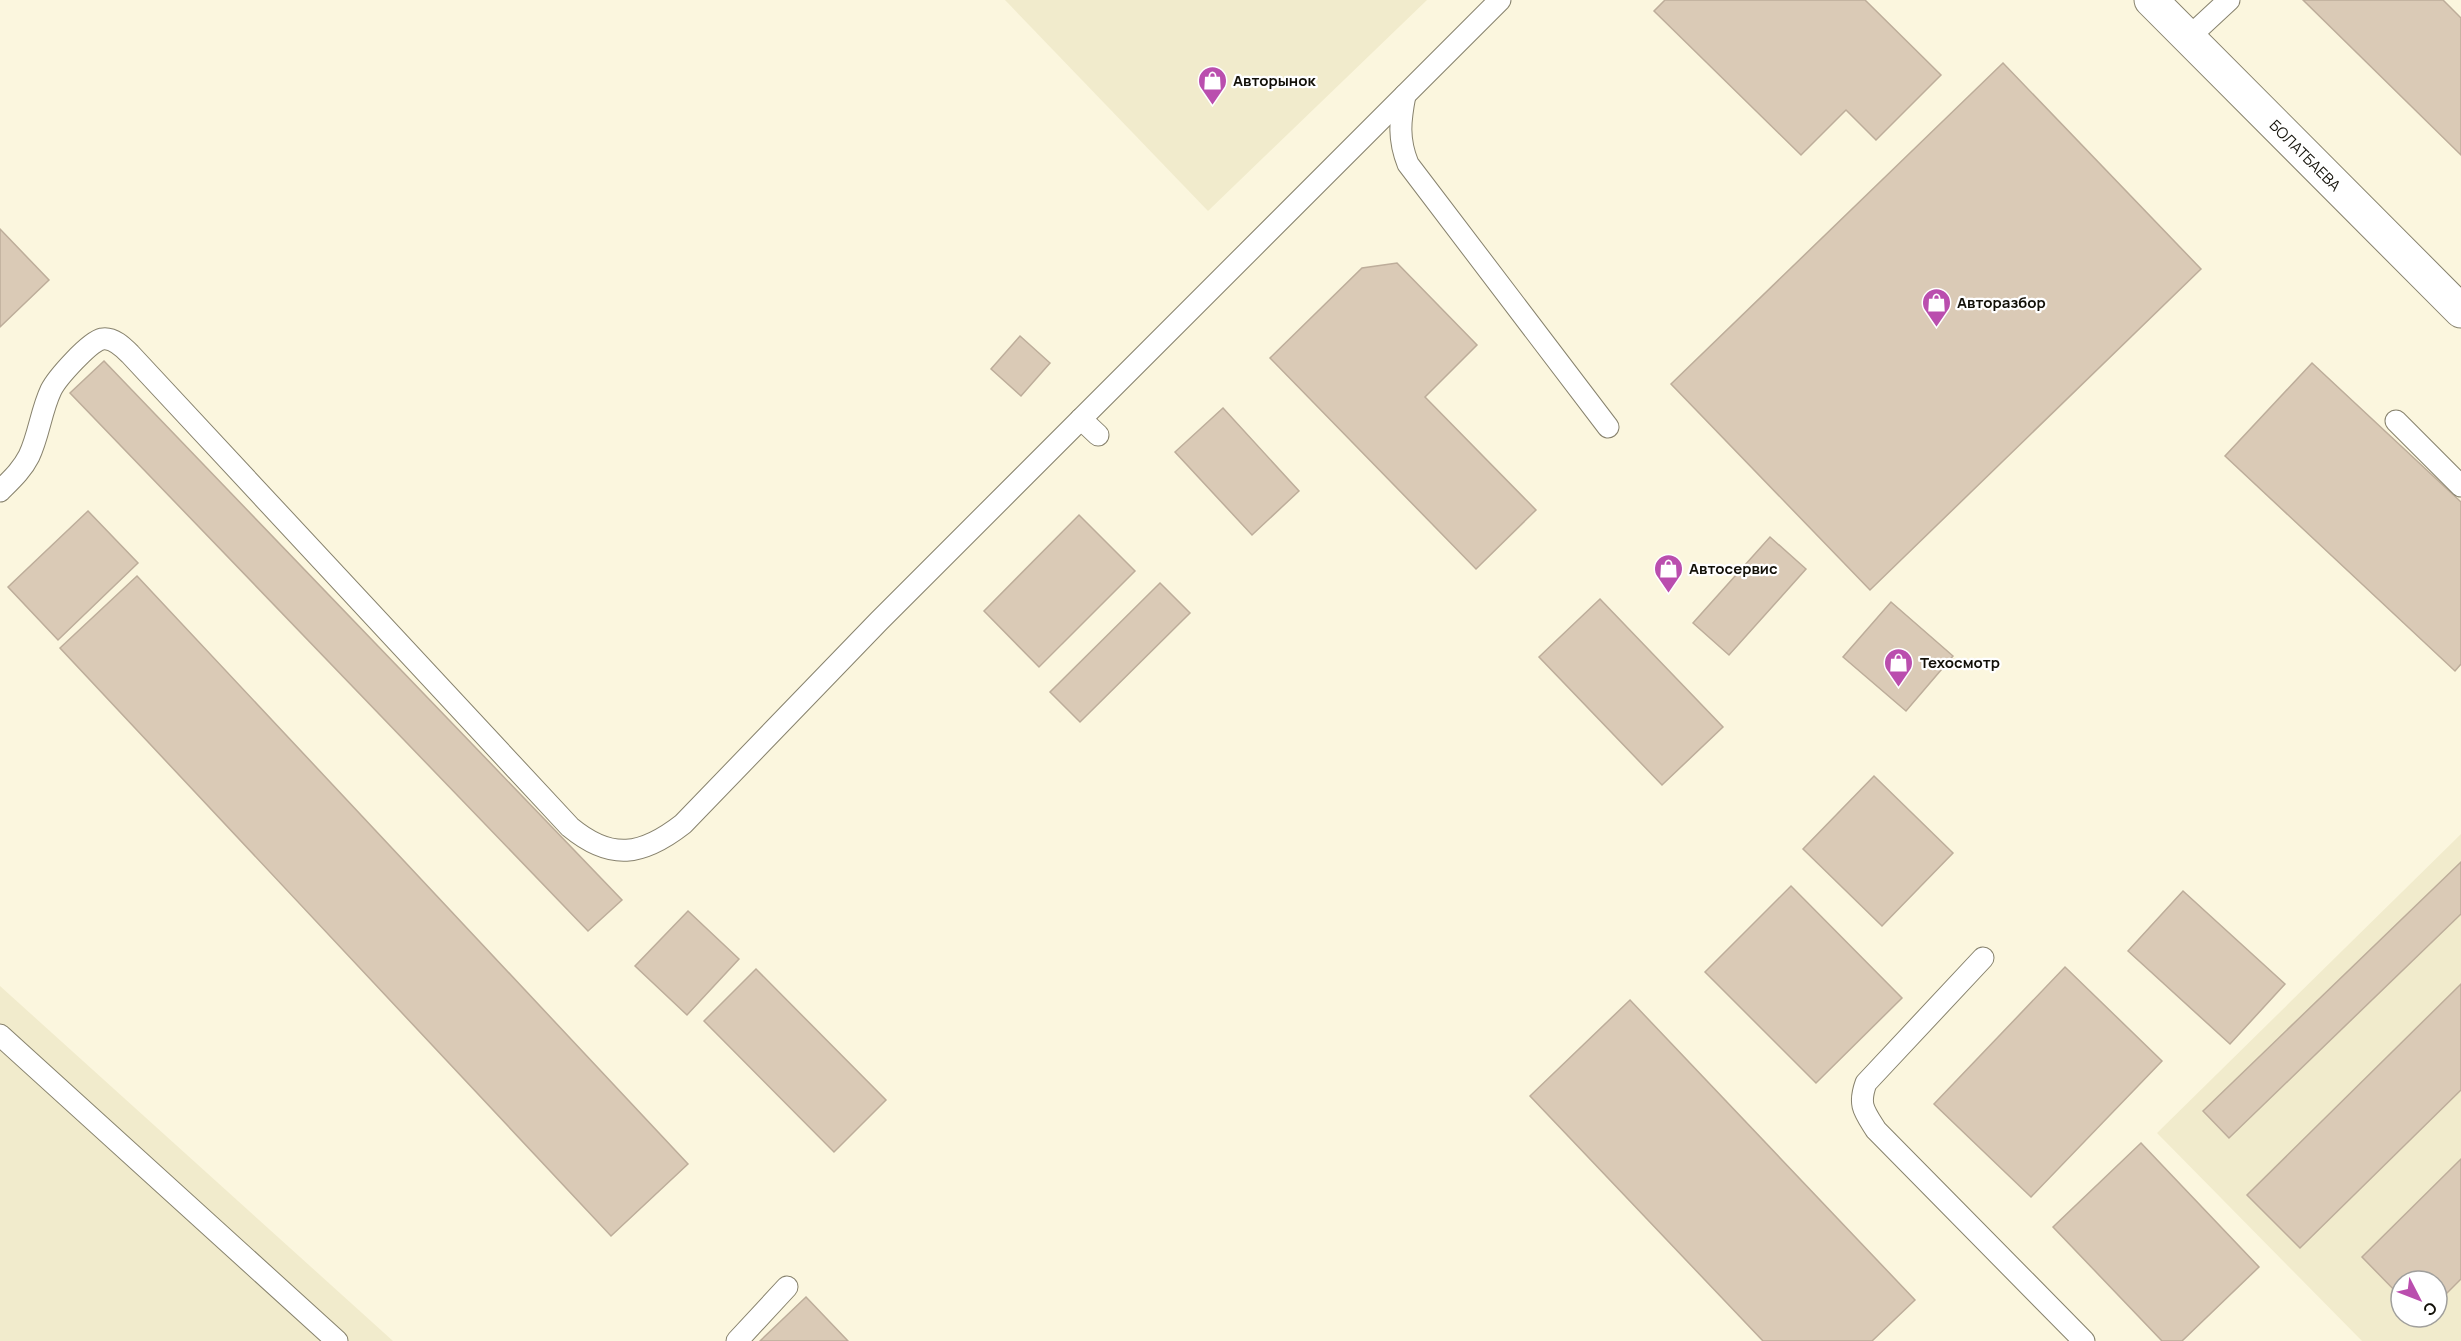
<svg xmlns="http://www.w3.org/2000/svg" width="2461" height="1341" font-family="Manrope,sans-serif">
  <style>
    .built { fill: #f1ebcc; fill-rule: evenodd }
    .building { fill: #dacab6; stroke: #bdad9a; stroke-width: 1.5 }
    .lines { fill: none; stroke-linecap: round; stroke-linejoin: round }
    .lane-casing { stroke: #87826d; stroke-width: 23 }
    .primary-casing { stroke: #87826d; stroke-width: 35 }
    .lane { stroke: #fff; stroke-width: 21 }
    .primary { stroke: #fff; stroke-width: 33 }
    .labels { text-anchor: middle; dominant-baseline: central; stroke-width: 4.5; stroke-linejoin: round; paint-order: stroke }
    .poi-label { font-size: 15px; font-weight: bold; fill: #121008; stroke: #fff; text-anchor: start }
    .street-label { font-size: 15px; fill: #121008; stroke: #fff }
  </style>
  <rect width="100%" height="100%" fill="#fbf6de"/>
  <g class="built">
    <path d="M1005,0H1427L1208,211Z"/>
    <path d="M2461,834V1341H2362L2157,1133ZM2401,1281H2437V1317H2401Z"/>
    <path d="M0,986L393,1341H0Z"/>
  </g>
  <g class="building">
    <path d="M1665,0H1865L1941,75L1876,140L1846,110L1801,155L1654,11Z"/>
    <path d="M2303,0H2443L2461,18V155Z"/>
    <path d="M2003,63L2201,269L1870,590L1671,384Z"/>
    <path d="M0,229L49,280L0,327Z"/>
    <path d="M1397,263L1477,345L1425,397L1536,510L1476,569L1270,358L1362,268Z"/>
    <path d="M1020,336L1050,363L1021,396L991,369Z"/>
    <path d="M104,361L622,900L588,931L70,393Z"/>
    <path d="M2312,363L2461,502V664L2455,671L2225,456Z"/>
    <path d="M1223,408L1299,491L1252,535L1175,452Z"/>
    <path d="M88,511L138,563L58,640L8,587Z"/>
    <path d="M1079,515L1135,571L1039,667L984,611Z"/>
    <path d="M1770,537L1806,569L1729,655L1693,623Z"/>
    <path d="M137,576L688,1164L611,1236L60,648Z"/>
    <path d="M1160,583L1190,613L1080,722L1050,692Z"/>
    <path d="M1600,599L1723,727L1662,785L1539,657Z"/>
    <path d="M1891,602L1953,656L1906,711L1843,657Z"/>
    <path d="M1874,776L1953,853L1882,926L1803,849Z"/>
    <path d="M2461,862V914L2229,1138L2203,1111Z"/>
    <path d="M1791,886L1902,998L1816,1083L1705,972Z"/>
    <path d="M2183,891L2285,984L2230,1044L2128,951Z"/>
    <path d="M688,911L739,959L687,1015L635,966Z"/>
    <path d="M2065,967L2162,1061L2031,1197L1934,1104Z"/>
    <path d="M756,969L886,1100L834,1152L704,1021Z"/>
    <path d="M2461,984V1090L2300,1248L2247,1195Z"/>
    <path d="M1630,1000L1915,1300L1872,1341H1763L1530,1096Z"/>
    <path d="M2141,1143L2259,1267L2182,1341H2162L2053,1227Z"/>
    <path d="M2461,1159V1279L2437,1303V1281H2401V1297L2362,1257Z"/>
    <path d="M806,1297L848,1341H760Z"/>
  </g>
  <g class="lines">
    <defs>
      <g id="lane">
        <path d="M2187,39L2229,0"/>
        <path d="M1405,95C1400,121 1398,139 1408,164L1608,427"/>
        <path d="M1081,419L1098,435"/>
        <path d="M2396,421L2461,486"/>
        <path d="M0,491C11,480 22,470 29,456C39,435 41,411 51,390C57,378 89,342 102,339C113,337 123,347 130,354L570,827C611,861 642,856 683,824L879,621L1500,0"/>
        <path d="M1983,958L1866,1083C1858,1105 1864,1111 1876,1130L2084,1341"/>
        <path d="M0,1035L337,1341"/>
        <path d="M737,1341L787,1287"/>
      </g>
      <g id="primary">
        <path id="s1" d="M2151,0L2461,311"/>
      </g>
    </defs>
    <use href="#lane" class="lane-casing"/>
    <use href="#primary" class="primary-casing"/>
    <use href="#lane" class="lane"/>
    <use href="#primary" class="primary"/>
  </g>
  <defs>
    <symbol id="shop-pin" viewBox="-11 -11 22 30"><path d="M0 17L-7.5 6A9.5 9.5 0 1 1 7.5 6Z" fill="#ba4eae" stroke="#fff"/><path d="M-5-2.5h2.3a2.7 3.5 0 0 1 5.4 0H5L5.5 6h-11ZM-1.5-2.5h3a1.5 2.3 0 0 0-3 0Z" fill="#fff"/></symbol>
  </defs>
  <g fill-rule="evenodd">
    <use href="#shop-pin" x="1196" y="64" width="33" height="45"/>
    <use href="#shop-pin" x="1920" y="286" width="33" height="45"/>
    <use href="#shop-pin" x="1652" y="552" width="33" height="45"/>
    <use href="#shop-pin" x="1882" y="646" width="33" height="45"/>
  </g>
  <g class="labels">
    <g class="poi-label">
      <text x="1233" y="80">Авторынок</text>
      <text x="1957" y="302">Авторазбор</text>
      <text x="1689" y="568">Автосервис</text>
      <text x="1920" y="662">Техосмотр</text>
    </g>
    <g class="street-label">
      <text stroke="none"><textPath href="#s1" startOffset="219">БОЛАТБАЕВА</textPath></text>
    </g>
  </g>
  <g transform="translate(2419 1299) rotate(132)"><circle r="28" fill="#ffffff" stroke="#a09f9c" stroke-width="1.5"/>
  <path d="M0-4.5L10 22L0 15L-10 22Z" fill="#ba4eae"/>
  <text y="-9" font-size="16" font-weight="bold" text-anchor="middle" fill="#121008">С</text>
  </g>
</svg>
